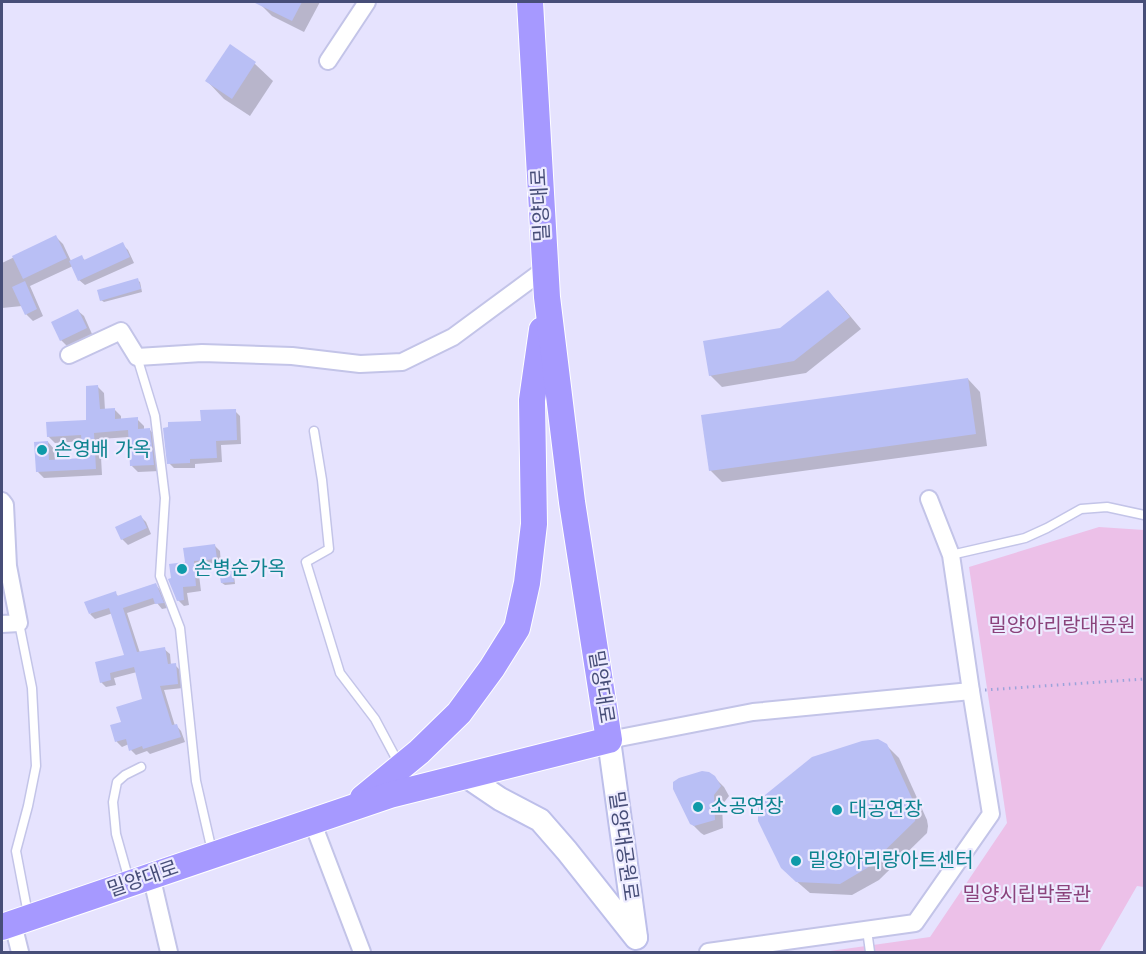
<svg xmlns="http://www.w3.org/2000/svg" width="1146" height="954" font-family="'Varela Round','Noto Sans KR',sans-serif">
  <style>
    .green { fill: #ecc0e8 }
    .shadow { fill: #0003 }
    .building { fill: #b9bff5 }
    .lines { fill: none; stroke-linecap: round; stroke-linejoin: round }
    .lane-casing { stroke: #c3c4e8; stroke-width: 11 }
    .street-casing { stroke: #c3c4e8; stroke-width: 20 }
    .secondary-casing { stroke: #bdbfea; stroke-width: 26 }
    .primary-casing { stroke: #fff; stroke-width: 28 }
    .path { stroke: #9ca3da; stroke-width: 3; stroke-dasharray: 1.5 4.5; stroke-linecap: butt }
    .lane { stroke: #fff; stroke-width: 8 }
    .street { stroke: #fff; stroke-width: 16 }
    .secondary { stroke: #fff; stroke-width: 22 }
    .primary { stroke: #a699ff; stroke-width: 26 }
    .culture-dot { fill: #0f9aa8; stroke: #edebff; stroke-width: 2 }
    .labels { text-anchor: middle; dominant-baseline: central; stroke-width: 4.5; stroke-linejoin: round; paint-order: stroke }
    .street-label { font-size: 20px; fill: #474e78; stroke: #edebff }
    .culture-label { font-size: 20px; fill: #0d838f; stroke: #edebff; text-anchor: start }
    .park-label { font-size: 20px; fill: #8b437c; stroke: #edebff }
  </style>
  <rect width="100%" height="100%" fill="#e6e3fe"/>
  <path class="green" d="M1099,527L1144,530V887L1137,886L1099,952H823L930,937L1007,823L969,567Z"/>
  <g class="shadow">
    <path d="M261,2H320L304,32L272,16L260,4Z"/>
    <path d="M230,46L255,64L273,81L250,116L224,99L207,81Z"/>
    <path d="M56,237L63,244L71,261L81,257L86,261L122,244L128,250L134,263L85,285L79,280L73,266L30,286L43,316L33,321L26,314L22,306L2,308V263Z"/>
    <path d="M137,280L140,282L142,292L104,302L101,300Z"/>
    <path d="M828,292L840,304L861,329L806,373L722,387L710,375L781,329Z"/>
    <path d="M78,311L84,316L92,334L67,346L61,340Z"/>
    <path d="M968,379L980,392L987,446L722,482L710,470Z"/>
    <path d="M97,386L104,393L105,410L114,409L121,416V420L137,419L144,426V430H150L156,437L160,471L138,472L131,465L129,437L100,439L102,475L44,478L38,472L48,442L54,449L55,461L84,459L83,441L55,443L48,436L88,422Z"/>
    <path d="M235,411L240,416L241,444L221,445L222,462L195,464V468H174L169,463L202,422Z"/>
    <path d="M140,516L146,522L151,534L128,545L122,539Z"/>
    <path d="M215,546L220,551L221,565L231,564L233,567L235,584L225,585L222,583L220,564L198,567L201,591L187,593L189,605L184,606L178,600L186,563Z"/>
    <path d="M155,584L160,590L167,608L162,609L157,603L127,613L140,653L164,649L170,654L171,665H175L180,670L183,688L164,690L175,726L176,725L181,731L185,742L150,754L147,751L136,755L131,750L129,744L122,747L117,742L112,726L123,723L144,700L137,672L114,678L116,685L106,687L101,682L126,656L113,613L95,619L90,614L115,593L119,597Z"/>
    <path d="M886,745L899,758L927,820L928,826L927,833L879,880L852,895L810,893L795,880Z"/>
    <path d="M714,777L724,787L729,796L722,805L723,828L704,835L701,833L691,823Z"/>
  </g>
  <g class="building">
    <path d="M253,2H302L292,21Z"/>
    <path d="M230,44L256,62L232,99L205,81Z"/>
    <path d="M56,235L67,258L23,279L12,256Z"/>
    <path d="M123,242L130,257L78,281L69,261L82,255L84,260Z"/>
    <path d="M138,278L141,289L100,301L97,290Z"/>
    <path d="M25,281L37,309L25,315L12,287Z"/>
    <path d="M828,290L850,317L794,361L709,376L703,341L780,328Z"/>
    <path d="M78,309L87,328L60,341L51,322Z"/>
    <path d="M968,378L976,434L709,471L701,415Z"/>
    <path d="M98,385L100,409L115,408V419L138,417V429L150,428L154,465L130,466L128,430L94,433L96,469L36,472L34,442L48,441L49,460L83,458L81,435L47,437L46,422L86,420V386Z"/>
    <path d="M236,409L237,440L216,441L217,458L190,459V463L167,464L163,428L168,427V422L201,421L200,410Z"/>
    <path d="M141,515L147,528L121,540L115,527Z"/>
    <path d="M215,544L217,559L194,561L196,586L183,587L184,600L177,601L168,579L171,578L169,564L185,562L183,548Z"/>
    <path d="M231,563L234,582L221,583L218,564Z"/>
    <path d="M156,583L164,603L155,604L153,598L123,608L137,652L165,647L168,664L176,663L178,684L160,686L172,725L177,724L181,737L143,749L142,746L129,751L126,739L115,742L110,725L121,722L116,707L142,699L134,667L110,673L111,680L100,683L95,662L124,655L109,608L89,614L84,602L116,591L117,596Z"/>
    <path d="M878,739L887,744L916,807L917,813L915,821L867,868L840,884L796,882L781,868L758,821V807L765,795L812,757L862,741Z"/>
    <path d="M702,771L709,772L715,776L721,786L714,795L715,820L694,826L690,824L673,789V782L679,778Z"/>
  </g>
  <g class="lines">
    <defs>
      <g id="lane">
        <path d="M137,357L155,416L165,498L160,576L180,628L196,781L212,851"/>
        <path d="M314,431L322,480L329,549L306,562L340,673L375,719L399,764"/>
        <path d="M951,555L1025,538L1047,528L1081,509L1107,507L1144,515"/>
        <path d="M19,623L32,688L36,766L28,806L16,851L28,914"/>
        <path d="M129,880L116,834L113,802L117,782L125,775L141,767"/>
        <path d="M867,930L870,952"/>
      </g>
      <g id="street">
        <path d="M328,61L367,2"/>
        <path d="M69,355L121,331L137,357L202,353L292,356L360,364L402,362L453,337L545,269"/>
        <path d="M2,501L5,505L8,566L19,623L2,624"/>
        <path d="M609,740L753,712L971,691"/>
        <path d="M312,821L362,952"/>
        <path d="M151,875L169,952"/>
        <path d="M13,924L20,952"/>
        <path d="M708,952L915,923L991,814L971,691L951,555L929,499"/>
      </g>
      <g id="secondary">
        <path d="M609,740L636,937"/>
        <path d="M466,776L500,799L540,820L567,851L636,938"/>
      </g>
      <g id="primary">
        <path d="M363,798L419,752L459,713L492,668L517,628L527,583L534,524L532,400L542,330"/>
        <path d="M2,927L390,795L609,740L572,502L547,297L530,2"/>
      </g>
    </defs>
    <use href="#lane" class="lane-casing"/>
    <use href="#street" class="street-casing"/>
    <use href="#secondary" class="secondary-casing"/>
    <use href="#primary" class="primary-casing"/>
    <path class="path" d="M985,690L1144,679"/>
    <use href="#lane" class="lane"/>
    <use href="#street" class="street"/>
    <use href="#secondary" class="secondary"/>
    <use href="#primary" class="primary"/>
  </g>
  <g class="culture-dot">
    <circle cx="42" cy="450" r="6"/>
    <circle cx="182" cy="569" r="6"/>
    <circle cx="698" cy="807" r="6"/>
    <circle cx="837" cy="810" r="6"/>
    <circle cx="796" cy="861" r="6"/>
  </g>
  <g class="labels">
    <g class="street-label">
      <text transform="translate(541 205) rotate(-93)">밀양대로</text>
      <text transform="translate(601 687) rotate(81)">밀양대로</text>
      <text transform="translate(623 846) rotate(82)">밀양대공원로</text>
      <text transform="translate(143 879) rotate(-19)">밀양대로</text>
    </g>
    <g class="culture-label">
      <text x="54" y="450">손영배 가옥</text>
      <text x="194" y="569">손병순가옥</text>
      <text x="710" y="807">소공연장</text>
      <text x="849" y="810">대공연장</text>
      <text x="808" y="861">밀양아리랑아트센터</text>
    </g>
    <g class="park-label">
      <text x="1062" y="626">밀양아리랑대공원</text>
      <text x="1027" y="895">밀양시립박물관</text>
    </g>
  </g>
  <rect width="1146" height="954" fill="none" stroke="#474e78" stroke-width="6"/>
</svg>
